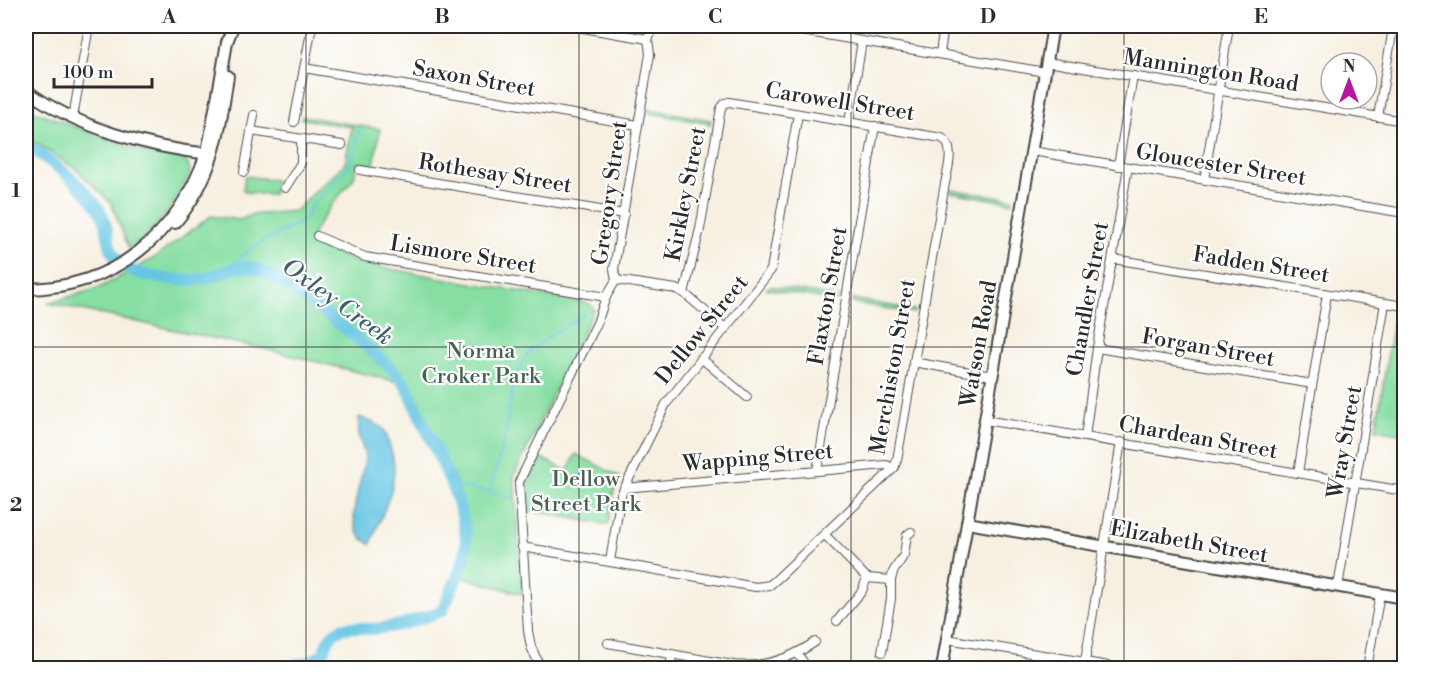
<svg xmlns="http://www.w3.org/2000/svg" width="1430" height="694" font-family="'Libre Bodoni',serif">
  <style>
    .green { fill: #86dea2; stroke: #588466; stroke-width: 1.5 }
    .water { fill: #64c5e3; stroke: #487887; stroke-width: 1.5 }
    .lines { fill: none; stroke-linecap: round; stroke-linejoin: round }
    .stream { stroke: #64c5e3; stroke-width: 2 }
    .river { stroke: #64c5e3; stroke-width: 12 }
    .street-casing { stroke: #4a4946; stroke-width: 10 }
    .secondary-casing { stroke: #4a4946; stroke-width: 14 }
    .street { stroke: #fff; stroke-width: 8 }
    .secondary { stroke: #fff; stroke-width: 10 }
    .grid { fill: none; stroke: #2b2b2b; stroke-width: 1.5; stroke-opacity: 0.55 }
    .labels { text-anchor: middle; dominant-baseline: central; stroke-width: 4.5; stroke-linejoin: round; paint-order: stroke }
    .street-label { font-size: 22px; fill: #2b2b2b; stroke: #fff }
    .park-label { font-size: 22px; fill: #46614f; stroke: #fff }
    .water-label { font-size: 24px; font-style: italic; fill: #3f616b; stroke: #fff }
    .neatline { fill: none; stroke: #2b2b2b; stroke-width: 2 }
    .grid-label { font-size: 20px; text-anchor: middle; font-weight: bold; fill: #2b2b2b }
  </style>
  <rect width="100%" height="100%" fill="#fff"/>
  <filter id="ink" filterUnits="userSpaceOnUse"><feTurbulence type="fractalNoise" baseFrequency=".0167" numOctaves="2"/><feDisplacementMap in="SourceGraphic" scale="12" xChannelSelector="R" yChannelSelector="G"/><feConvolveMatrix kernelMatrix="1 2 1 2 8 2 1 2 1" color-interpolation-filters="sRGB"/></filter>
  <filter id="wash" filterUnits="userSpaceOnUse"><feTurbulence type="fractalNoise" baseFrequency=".008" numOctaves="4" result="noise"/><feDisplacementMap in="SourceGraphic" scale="24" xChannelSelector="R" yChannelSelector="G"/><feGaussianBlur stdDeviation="1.35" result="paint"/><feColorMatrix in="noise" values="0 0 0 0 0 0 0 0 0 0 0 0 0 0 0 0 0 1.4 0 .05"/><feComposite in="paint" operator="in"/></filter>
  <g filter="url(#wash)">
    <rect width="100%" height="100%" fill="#f7f0e1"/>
    <g class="green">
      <path d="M650,109L711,120L710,124L649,113Z"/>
      <path d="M32,110L140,151L180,158C188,162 190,166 190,174C173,205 159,229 129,249L111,203L76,169L26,136V117Z"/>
      <path d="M302,116L380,129L374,165L357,163L354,178L330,207L314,231L312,240L317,246L363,264L590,304L594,309L514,476L522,594L457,576L465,557L466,538L462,516L448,478L405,384L273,351L49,303L101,287L154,258L211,216L240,220L251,215L295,211L345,163L352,127L302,119Z"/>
      <path d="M245,176L275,180L274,193L270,195L245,192L243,189Z"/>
      <path d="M951,189L1013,199L1012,203L951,192Z"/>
      <path d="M770,286L838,297L837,301L767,289Z"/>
      <path d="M853,299L915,310L914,313L853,303Z"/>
      <path d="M1398,313L1404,314V434L1376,429L1394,315Z"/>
      <path d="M576,454L620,477L614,491L608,525L527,510L526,487L541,458L567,471Z"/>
    </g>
    <path class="water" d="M359,417C367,420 379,423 384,430C387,434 388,442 390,447C403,483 381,512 371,544C338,530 363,483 365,458C365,451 360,443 359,436C358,430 359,423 359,417Z"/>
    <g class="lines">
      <g class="stream">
        <path d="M224,270L260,243L296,225L306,217L310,207L350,165L359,130"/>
        <path d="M451,487C471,487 492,492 512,498"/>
        <path d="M489,492C494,473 502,453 505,434C509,410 512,374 528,354C542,338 567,327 584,314"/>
        <path d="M323,654V668"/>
      </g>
      <path class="river" d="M26,145L30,147C55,165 84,185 100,211C113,231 102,251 126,267C143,278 190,284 210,277C224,272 238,264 254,268C281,275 387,359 404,383C412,394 416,409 422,420C437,453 464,503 466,539C467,564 451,589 442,611C418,619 395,629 369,629C359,628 346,625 337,631C329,635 326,646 323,654L310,662L282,668"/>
    </g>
  </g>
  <g filter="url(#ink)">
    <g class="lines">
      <defs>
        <g id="street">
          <path d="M571,26L648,39"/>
          <path d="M773,26L1045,72"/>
          <path d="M1378,26L1404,30"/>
          <path d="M940,53L944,26"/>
          <path d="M1047,62L1404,121"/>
          <path d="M304,68L638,125"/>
          <path d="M73,117L89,26"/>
          <path d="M1378,117L1393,28"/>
          <path d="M294,122L312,26"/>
          <path d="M849,122L862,41"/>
          <path d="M251,131L342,145"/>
          <path d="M1032,151L1404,213"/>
          <path d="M1118,166L1133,76"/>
          <path d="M360,170L624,214"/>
          <path d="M244,172L254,115"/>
          <path d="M1204,180L1229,26"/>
          <path d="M285,188L301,163V139"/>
          <path d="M317,236L365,257L606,297"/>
          <path d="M1113,259L1404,306"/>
          <path d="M616,280L676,289L684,293L725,328"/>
          <path d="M1097,348L1312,384"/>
          <path d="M701,358L747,397"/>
          <path d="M913,362L992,376"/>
          <path d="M985,420L1404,491"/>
          <path d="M1085,437L1097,348L1128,167"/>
          <path d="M817,471L875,126"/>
          <path d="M1298,473L1327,294"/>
          <path d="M624,488L886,465L894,468"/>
          <path d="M825,535L867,578"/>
          <path d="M522,547L756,587L770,585L779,577L894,468L897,460L944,189C946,174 957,147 942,138L729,102L725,103L721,108L700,229L684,293"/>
          <path d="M610,561L621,495L666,404L771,270L798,114"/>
          <path d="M867,578L891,580L893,572L904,555L907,535L911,532"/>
          <path d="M1338,587L1385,303"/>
          <path d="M837,621L862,591L867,578"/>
          <path d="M947,639L1121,668"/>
          <path d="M608,643L733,665C763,668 790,659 815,642"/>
          <path d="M882,652L891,599V580"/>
          <path d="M798,654L807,668"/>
          <path d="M541,668L531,647L528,631L519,482L597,323L606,297L616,280L614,269L650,54L648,39L655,26"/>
          <path d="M670,668L672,654"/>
          <path d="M1084,668L1121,442"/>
          <path d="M1367,668L1380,594"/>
        </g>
        <g id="secondary">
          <path d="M26,90C75,127 149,148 210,154"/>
          <path d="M175,223C214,177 219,134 228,76"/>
          <path d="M26,289C114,288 177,236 206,154C210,141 212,127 214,114C219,90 223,66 227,42L233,26"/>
          <path d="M967,523L1404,598"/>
          <path d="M942,668L1053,26"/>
        </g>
      </defs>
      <use href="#street" class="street-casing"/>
      <use href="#secondary" class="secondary-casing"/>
      <use href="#street" class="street"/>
      <use href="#secondary" class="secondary"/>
    </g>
  </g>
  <path class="grid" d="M306,26V668M579,26V668M851,26V668M1124,26V668M26,347H1404"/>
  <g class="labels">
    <g class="street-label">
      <text transform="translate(1211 71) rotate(9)">Mannington Road</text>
      <text transform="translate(474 79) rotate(10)">Saxon Street</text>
      <text transform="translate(840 102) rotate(9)">Carowell Street</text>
      <text transform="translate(1221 165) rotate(9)">Gloucester Street</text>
      <text transform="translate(495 174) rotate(9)">Rothesay Street</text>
      <text transform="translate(610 193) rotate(-82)">Gregory Street</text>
      <text transform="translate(686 194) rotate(-79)">Kirkley Street</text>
      <text transform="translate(463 255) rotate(9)">Lismore Street</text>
      <text transform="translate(1261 265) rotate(9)">Fadden Street</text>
      <text transform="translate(828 296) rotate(-80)">Flaxton Street</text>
      <text transform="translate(1088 299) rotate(-80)">Chandler Street</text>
      <text transform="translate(702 330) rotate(-51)">Dellow Street</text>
      <text transform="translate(979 344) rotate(-80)">Watson Road</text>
      <text transform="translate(1208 348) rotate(10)">Forgan Street</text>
      <text transform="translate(893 367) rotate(-80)">Merchiston Street</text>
      <text transform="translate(1198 438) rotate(10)">Chardean Street</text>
      <text transform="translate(1345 442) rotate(-80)">Wray Street</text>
      <text transform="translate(758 458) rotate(-5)">Wapping Street</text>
      <text transform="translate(1189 542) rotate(10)">Elizabeth Street</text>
    </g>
    <g class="park-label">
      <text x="481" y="351">Norma<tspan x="481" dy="25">Croker Park</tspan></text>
      <text x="586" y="479">Dellow<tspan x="586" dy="25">Street Park</tspan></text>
    </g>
    <g class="water-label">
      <text transform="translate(337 302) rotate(36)">Oxley Creek</text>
    </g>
  </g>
  <rect width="1430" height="694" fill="none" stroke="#fff" stroke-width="66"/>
  <g transform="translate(1349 81)"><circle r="28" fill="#ffffff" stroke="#aaaaaa" stroke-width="1.5"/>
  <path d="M0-4.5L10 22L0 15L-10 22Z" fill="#b5179e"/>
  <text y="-9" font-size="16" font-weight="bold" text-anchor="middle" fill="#2b2b2b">N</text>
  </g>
  <path d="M54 78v9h98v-9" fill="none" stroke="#2b2b2b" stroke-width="3"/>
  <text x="63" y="78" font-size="18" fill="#2b2b2b" stroke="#ffffff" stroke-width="4.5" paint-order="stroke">100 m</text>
  <rect x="33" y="33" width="1364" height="628" class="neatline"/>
  <g class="grid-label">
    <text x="169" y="23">A</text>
    <text x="442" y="23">B</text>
    <text x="715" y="23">C</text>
    <text x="988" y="23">D</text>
    <text x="1261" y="23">E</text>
    <text x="16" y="197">1</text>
    <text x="16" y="511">2</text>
  </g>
</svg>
